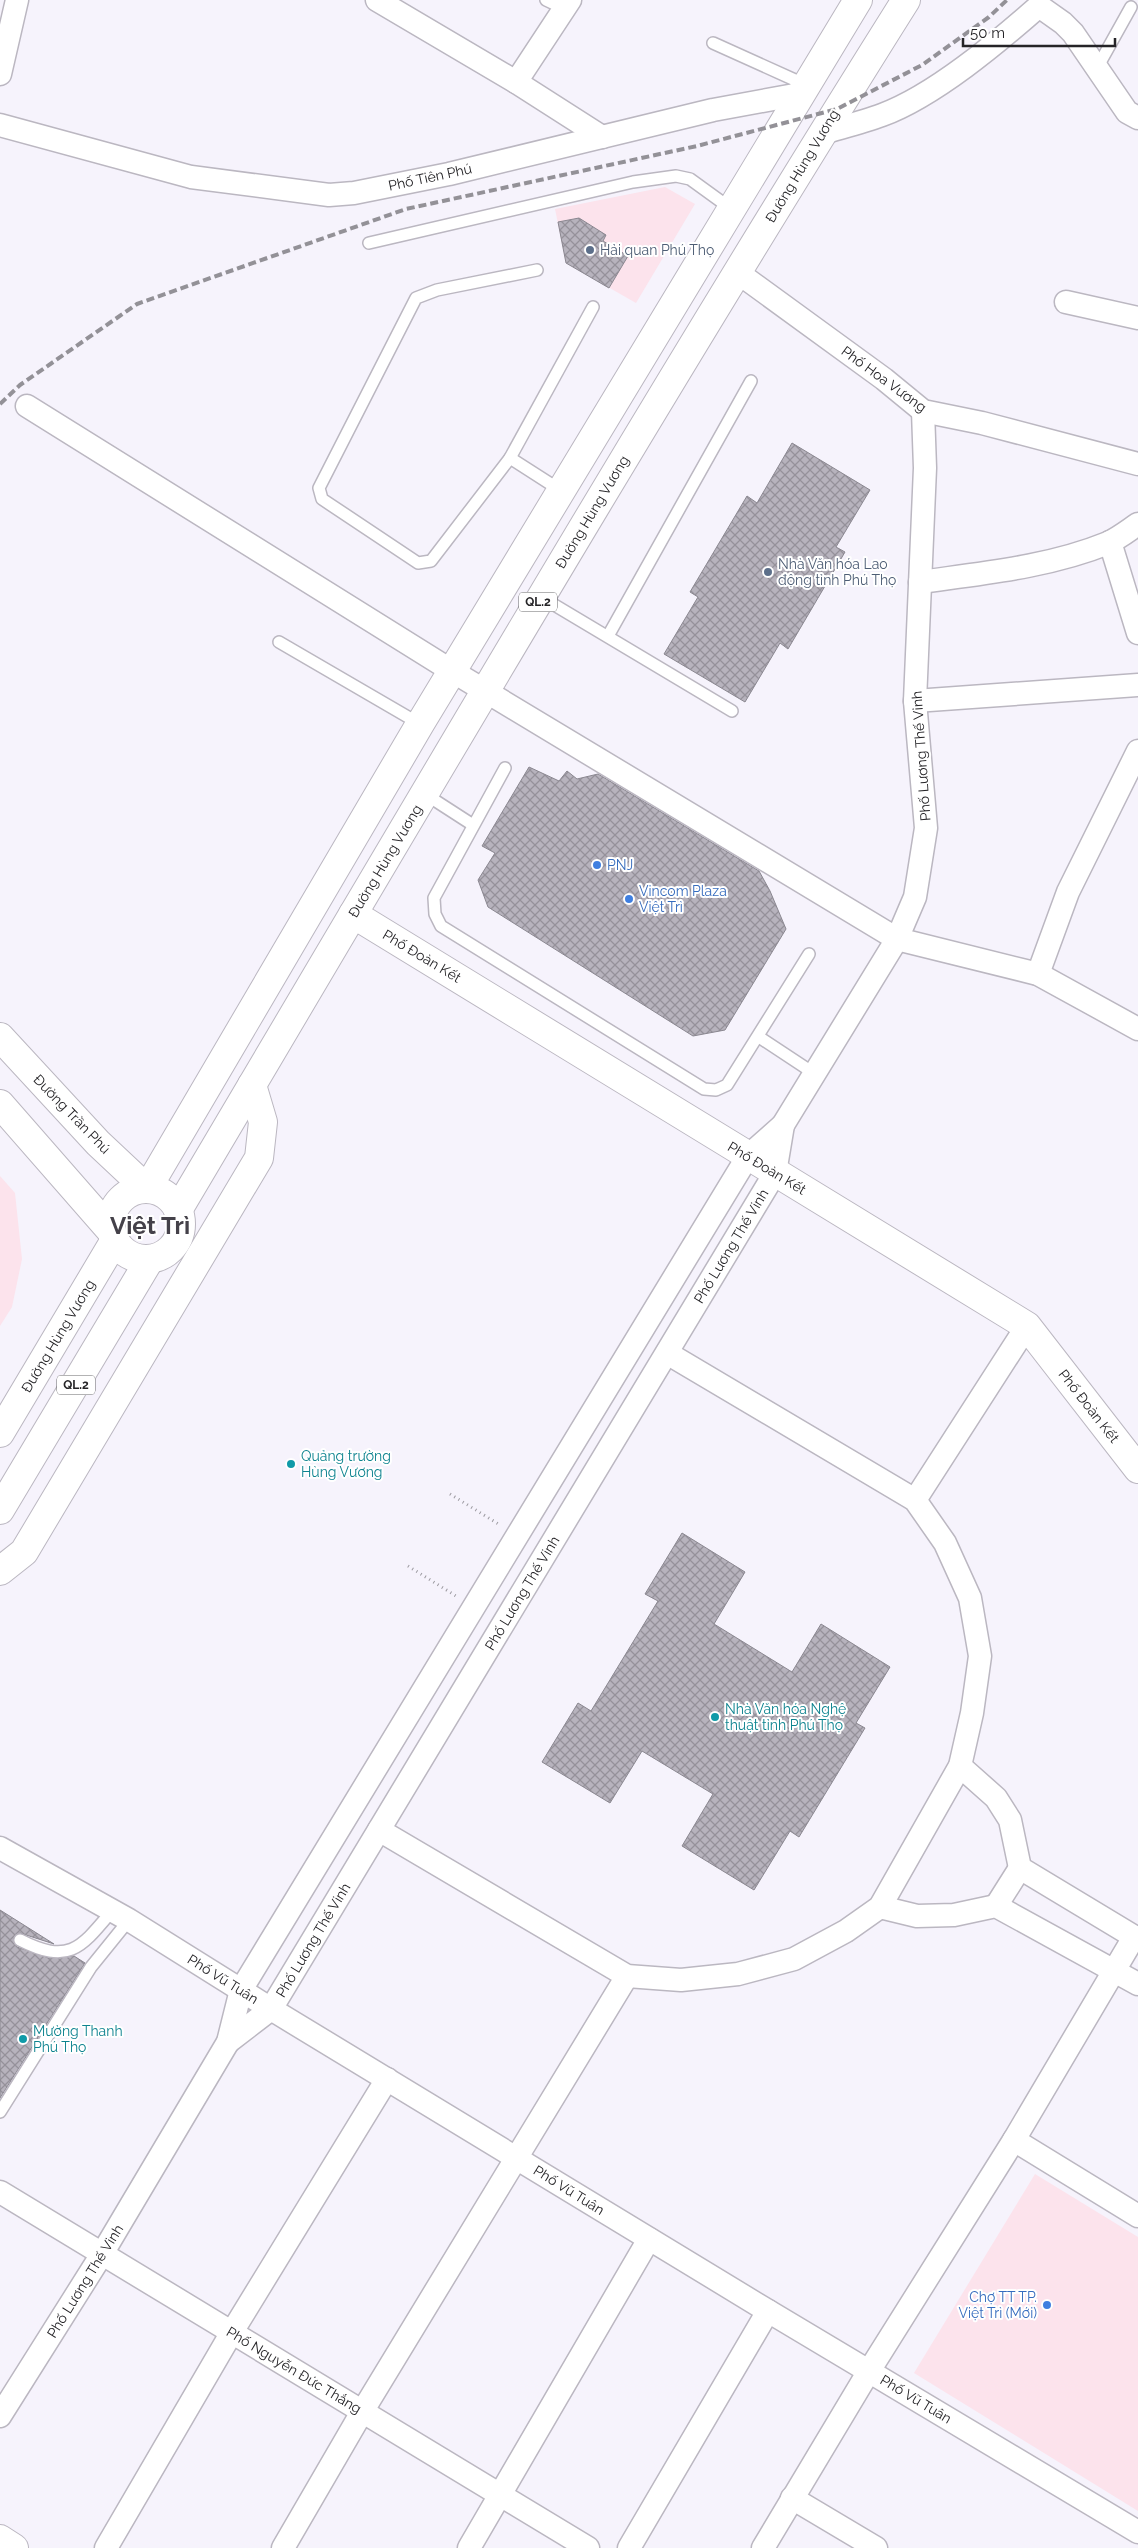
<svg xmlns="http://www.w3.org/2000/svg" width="1138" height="2548" font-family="Raleway,sans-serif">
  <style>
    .commercial { fill: #fce3ec }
    .building { fill: url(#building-cross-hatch); stroke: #8a8790 }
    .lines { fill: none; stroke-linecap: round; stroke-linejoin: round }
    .lane-casing { stroke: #bbb7c1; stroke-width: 14 }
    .street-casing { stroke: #bbb7c1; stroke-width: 25 }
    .secondary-casing { stroke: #bbb7c1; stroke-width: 30 }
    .primary-casing { stroke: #bbb7c1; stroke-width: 30 }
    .path { stroke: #9c9aa0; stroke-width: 3; stroke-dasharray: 1 4; stroke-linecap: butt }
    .lane { stroke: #fff; stroke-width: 11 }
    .street { stroke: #fff; stroke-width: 22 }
    .secondary { stroke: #fff; stroke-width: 28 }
    .primary { stroke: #fff; stroke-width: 28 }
    .rail { stroke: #939197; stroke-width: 4; stroke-dasharray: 8 4; stroke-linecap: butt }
    .service-dot { fill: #5c6f8a; stroke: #fff; stroke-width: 2 }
    .shop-dot { fill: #3f7fe0; stroke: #fff; stroke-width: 2 }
    .culture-dot { fill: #0f9aa8; stroke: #fff; stroke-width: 2 }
    .labels { text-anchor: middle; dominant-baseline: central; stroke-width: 4; stroke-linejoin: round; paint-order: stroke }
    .shield { fill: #fff; stroke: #666668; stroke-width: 1 }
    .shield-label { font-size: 12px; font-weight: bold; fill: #252427 }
    .street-label { font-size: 14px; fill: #252427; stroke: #fff }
    .service-label { font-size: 14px; fill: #4e5e75; stroke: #fff; text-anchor: start }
    .shop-label { font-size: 14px; fill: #366cbe; stroke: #fff; text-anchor: start }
    .culture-label { font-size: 14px; fill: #0d838f; stroke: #fff; text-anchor: start }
    .town-label { font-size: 24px; font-weight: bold; fill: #444149; stroke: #fff }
  </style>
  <defs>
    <pattern id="building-cross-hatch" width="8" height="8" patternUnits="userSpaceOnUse" patternTransform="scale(1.25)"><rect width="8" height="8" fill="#b7b3bd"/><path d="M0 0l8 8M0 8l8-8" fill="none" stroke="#95919a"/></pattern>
  </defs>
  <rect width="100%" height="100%" fill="#f6f3fc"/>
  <g class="commercial">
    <path d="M665,187L695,204L636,303L566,263L555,209Z"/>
    <path d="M0,1176L15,1193L22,1259L12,1307L0,1326Z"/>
    <path d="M1035,2174L1138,2237V2511L914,2373Z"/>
  </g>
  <g class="building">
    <path d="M579,218L606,235L603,241L628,256L609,288L566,263L558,222Z"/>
    <path d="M792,443L870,490L836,547L845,552L788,649L780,643L745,702L664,654L698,597L690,592L747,496L757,503Z"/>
    <path d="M529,767L559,781L567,771L577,779L598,774L759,871L770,891L786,929L725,1030L693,1036L488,907L478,880L495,853L482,846Z"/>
    <path d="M682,1533L745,1572L714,1624L792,1672L821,1624L890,1667L856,1723L865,1728L799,1837L790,1831L754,1890L682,1846L713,1794L642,1751L610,1803L542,1762L578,1703L591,1711L658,1601L645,1594Z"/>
    <path d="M0,1910L54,1944L20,1933L13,1937L17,1947L49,1958L74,1956L85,1963L0,2098Z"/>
  </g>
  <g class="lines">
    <defs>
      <g id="lane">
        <path d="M546,0L565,9"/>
        <path d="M713,43L806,85"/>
        <path d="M1097,68L1131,7"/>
        <path d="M369,243L633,182L676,176L690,179L730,208"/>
        <path d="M537,270L437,290L416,298L319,488L322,499L418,563L431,561L510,458L560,490"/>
        <path d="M510,458L593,307"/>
        <path d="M541,597L732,711"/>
        <path d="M608,636L751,381"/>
        <path d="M279,642L420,724"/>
        <path d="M505,768L434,898L435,914L441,926L704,1089L716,1090L727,1085L809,954"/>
        <path d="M425,794L473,825"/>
        <path d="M759,1037L815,1074"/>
        <path d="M20,1940C69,1965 81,1948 112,1911"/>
        <path d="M0,2112L91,1967L129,1920"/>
      </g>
      <g id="street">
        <path d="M377,0L516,82L602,137"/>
        <path d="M0,74L17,0"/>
        <path d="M516,82L570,0"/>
        <path d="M0,125L191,177L329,195L354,193L449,174L713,110L800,94"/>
        <path d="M823,133C843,127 863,122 882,115C934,96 998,42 1039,6L1063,23L1073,33L1127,112L1138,118"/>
        <path d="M737,272L884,379L923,411L982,423L1138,464"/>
        <path d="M1066,302L1138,318"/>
        <path d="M27,406L452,671L897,939L1038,974L1138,1029"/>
        <path d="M1110,542L1138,633"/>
        <path d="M920,582C984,573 1049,567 1108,543C1119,538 1129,530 1138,524"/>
        <path d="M915,701L1138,685"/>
        <path d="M1038,974L1068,892L1138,751"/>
        <path d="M915,1500L1027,1326"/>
        <path d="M960,1766L996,1798L1010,1820L1020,1868L1138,1939"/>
        <path d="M379,1830L627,1976L681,1980L738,1974L794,1959L846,1931L880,1907L960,1766L972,1713L980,1656L970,1598L945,1543L915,1500L667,1353"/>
        <path d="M0,1848L129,1920L271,2009L768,2311L1138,2532"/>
        <path d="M996,1906L1020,1868"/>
        <path d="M880,1907L917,1916L954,1915L996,1906L1138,1984"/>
        <path d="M228,2042L271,2009L775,1173L783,1125"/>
        <path d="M1014,2140L1138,2216"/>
        <path d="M0,2192L588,2548"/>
        <path d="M0,2416L102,2254L228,2042L241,1990L748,1156L783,1125L897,939L915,897L926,828L915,701L925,468L923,411"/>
        <path d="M792,2498L876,2548"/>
        <path d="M106,2548L232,2332L387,2079"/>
        <path d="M283,2548L362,2412L627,1976"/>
        <path d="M469,2548L649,2239"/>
        <path d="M629,2548L768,2311"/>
        <path d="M763,2548L869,2371L1014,2140L1134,1937"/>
      </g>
      <g id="secondary">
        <path d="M353,914L1027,1326L1138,1469"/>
        <path d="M0,1037L98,1143L147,1189"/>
        <path d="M0,1104L112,1232"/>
        <path d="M0,2539L14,2548"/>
      </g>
      <g id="primary">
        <path d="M147,1189L420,724L858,0"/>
        <circle cx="146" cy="1224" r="35"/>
        <path d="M178,1210C418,805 655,399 906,0"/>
        <path d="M0,1433L115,1240"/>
        <path d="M0,1510L150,1259"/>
        <path d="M0,1571L24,1552L259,1158L263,1122L252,1085"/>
      </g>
    </defs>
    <use href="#lane" class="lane-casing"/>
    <use href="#street" class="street-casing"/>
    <use href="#secondary" class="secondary-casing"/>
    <use href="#primary" class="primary-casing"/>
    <g class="path">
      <path d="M450,1494L500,1525"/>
      <path d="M408,1566L456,1596"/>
    </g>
    <use href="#lane" class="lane"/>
    <use href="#street" class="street"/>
    <use href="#secondary" class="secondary"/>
    <use href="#primary" class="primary"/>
    <path class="rail" d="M0,404L20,385L137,304L406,209L697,146L837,109L922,65L989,17L1007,0"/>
  </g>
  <g class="service-dot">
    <circle cx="590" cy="250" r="5"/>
    <circle cx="768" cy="572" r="5"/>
  </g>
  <g class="shop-dot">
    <circle cx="597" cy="865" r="5"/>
    <circle cx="629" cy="899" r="5"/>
    <circle cx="1047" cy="2305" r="5"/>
  </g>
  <g class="culture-dot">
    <circle cx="291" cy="1464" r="5"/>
    <circle cx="715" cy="1717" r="5"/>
    <circle cx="23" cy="2039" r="5"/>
  </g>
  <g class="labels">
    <g class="shield">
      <rect x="519" y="592.5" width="38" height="19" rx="4"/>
      <rect x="57" y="1375.5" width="38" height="19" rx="4"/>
    </g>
    <g class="shield-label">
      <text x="538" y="602">QL.2</text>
      <text x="76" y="1385">QL.2</text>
    </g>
    <g class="street-label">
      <text transform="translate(802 166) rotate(-59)">Đường Hùng Vương</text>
      <text transform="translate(430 177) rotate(-12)">Phố Tiên Phú</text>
      <text transform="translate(884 379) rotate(36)">Phố Hoa Vương</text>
      <text transform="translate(592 512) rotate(-59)">Đường Hùng Vương</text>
      <text transform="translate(921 756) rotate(-94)">Phố Lương Thế Vinh</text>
      <text transform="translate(385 861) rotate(-59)">Đường Hùng Vương</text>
      <text transform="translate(422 956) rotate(31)">Phố Đoàn Kết</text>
      <text transform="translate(72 1114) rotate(46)">Đường Trần Phú</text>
      <text transform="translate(767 1168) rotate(31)">Phố Đoàn Kết</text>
      <text transform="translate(731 1246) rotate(-59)">Phố Lương Thế Vinh</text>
      <text transform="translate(58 1336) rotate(-59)">Đường Hùng Vương</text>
      <text transform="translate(1089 1406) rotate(52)">Phố Đoàn Kết</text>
      <text transform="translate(522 1593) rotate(-59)">Phố Lương Thế Vinh</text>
      <text transform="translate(313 1940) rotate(-59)">Phố Lương Thế Vinh</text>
      <text transform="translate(223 1979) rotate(32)">Phố Vũ Tuân</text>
      <text transform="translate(569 2190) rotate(32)">Phố Vũ Tuân</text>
      <text transform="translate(85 2281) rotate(-58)">Phố Lương Thế Vinh</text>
      <text transform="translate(294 2370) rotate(31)">Phố Nguyễn Đức Thắng</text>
      <text transform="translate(916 2399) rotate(31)">Phố Vũ Tuân</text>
    </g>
    <g class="service-label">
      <text x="600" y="250">Hải quan Phú Thọ</text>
      <text x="778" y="564">Nhà Văn hóa Lao<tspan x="778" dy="16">động tỉnh Phú Thọ</tspan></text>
    </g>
    <g class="shop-label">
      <text x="607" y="865">PNJ</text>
      <text x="639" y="891">Vincom Plaza<tspan x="639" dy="16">Việt Trì</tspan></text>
      <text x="1037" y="2297" text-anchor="end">Chợ TT TP.<tspan x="1037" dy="16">Việt Trì (Mới)</tspan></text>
    </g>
    <g class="culture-label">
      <text x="301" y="1456">Quảng trường<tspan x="301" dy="16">Hùng Vương</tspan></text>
      <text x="725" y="1709">Nhà Văn hóa Nghệ<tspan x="725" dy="16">thuật tỉnh Phú Thọ</tspan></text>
      <text x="33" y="2031">Mường Thanh<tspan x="33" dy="16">Phú Thọ</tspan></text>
    </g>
    <g class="town-label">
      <text x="150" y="1225">Việt Trì</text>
    </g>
  </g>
  <path d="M963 38v8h152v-8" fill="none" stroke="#252427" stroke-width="2.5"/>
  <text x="970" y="38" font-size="15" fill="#252427" stroke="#ffffff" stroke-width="4" paint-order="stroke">50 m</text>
</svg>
